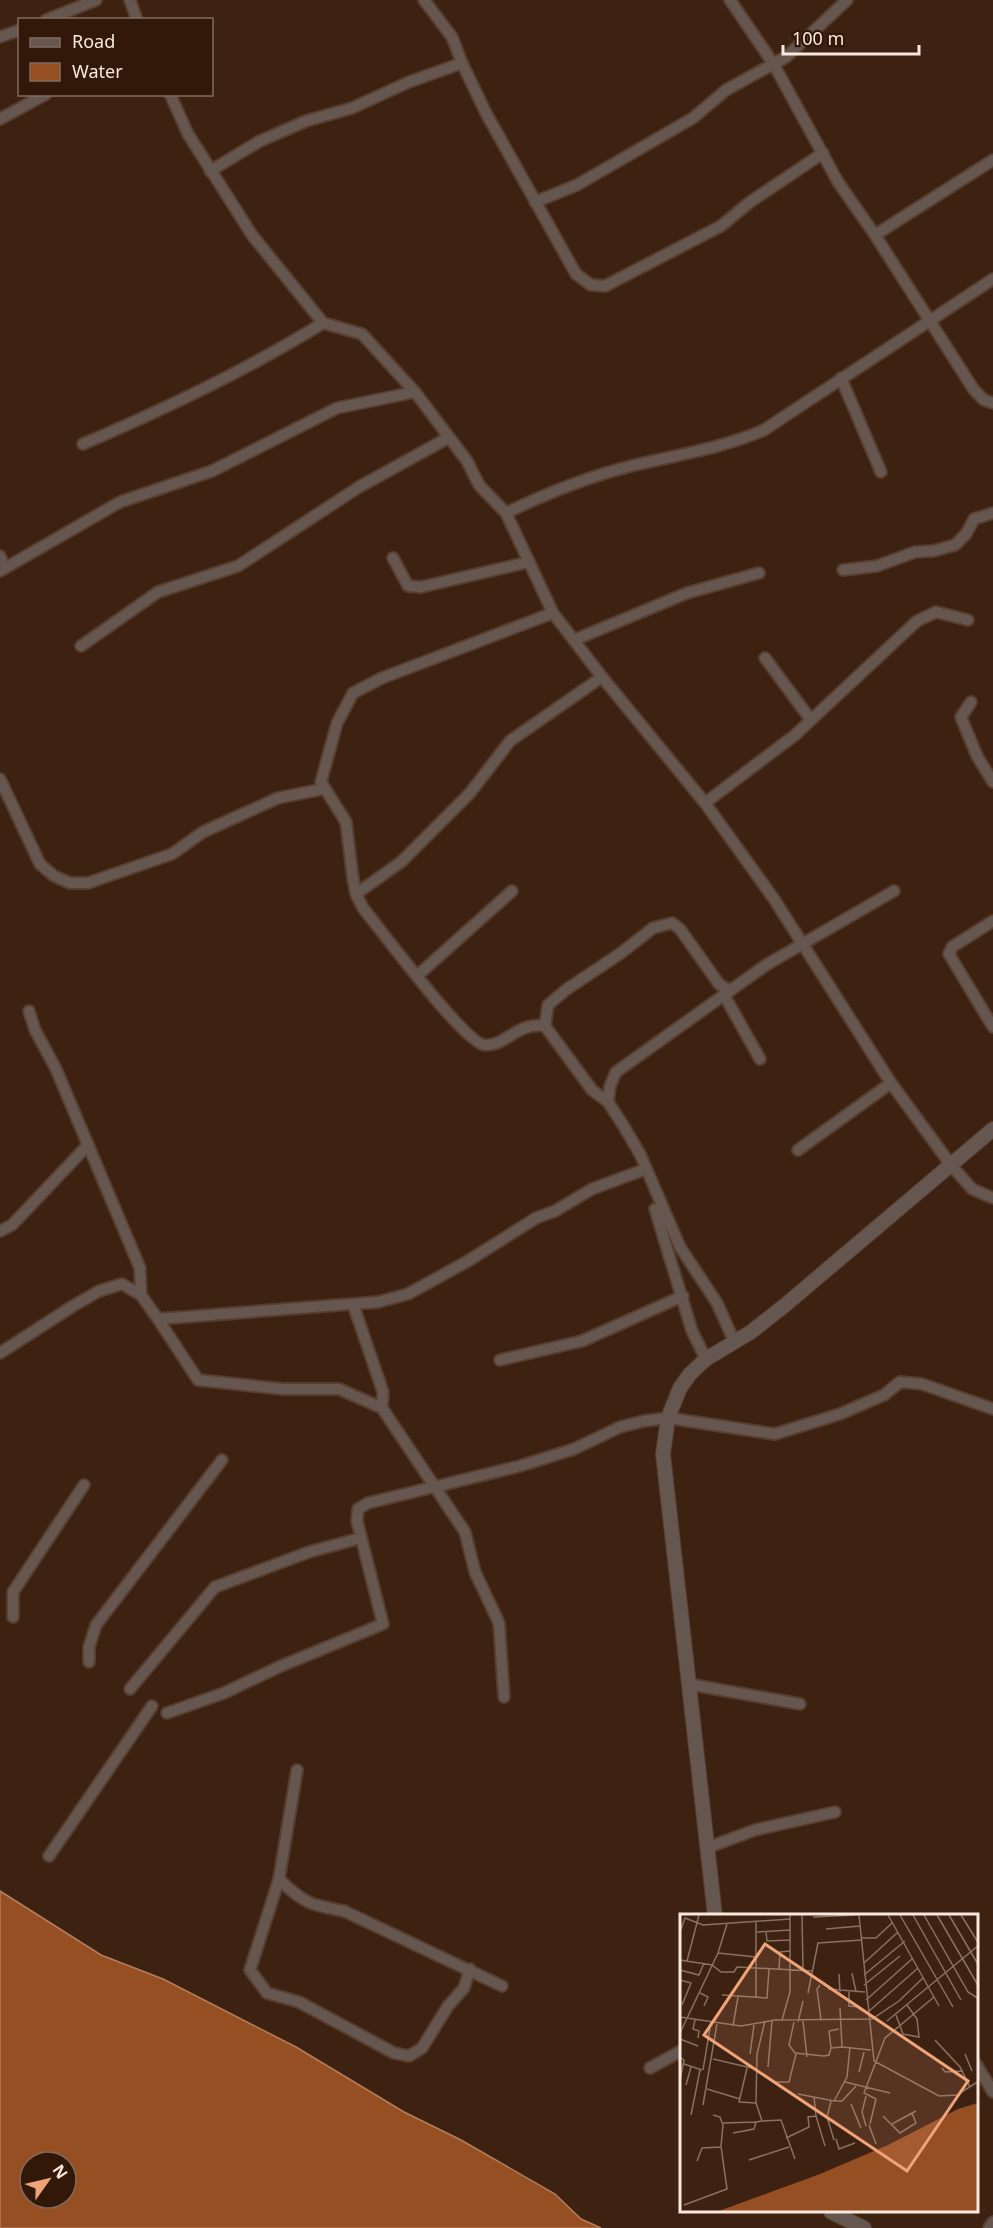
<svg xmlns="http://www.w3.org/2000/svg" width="993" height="2228" font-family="'Noto Sans',sans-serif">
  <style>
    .water { fill: #964f23; stroke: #b47d5b; stroke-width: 1.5; fill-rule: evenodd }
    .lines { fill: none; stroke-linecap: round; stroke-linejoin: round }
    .minor-casing { stroke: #573e2e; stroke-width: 14 }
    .tertiary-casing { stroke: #573e2e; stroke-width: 16 }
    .minor { stroke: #655750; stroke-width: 10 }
    .tertiary { stroke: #655750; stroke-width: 14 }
    .inset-road { fill: none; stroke: #897163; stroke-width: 1.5 }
    .view { fill: #efa378; fill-opacity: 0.15; stroke: #efa378; stroke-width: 3 }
    .inset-edge { fill: none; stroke: #fae7dd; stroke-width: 3 }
  </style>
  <rect width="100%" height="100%" fill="#3d2212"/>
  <path class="water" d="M0,1891L101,1955L163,1979L296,2047L404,2112L461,2140L555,2194L581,2219L601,2228H0ZM30,2162H66V2198H30Z"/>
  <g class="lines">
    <defs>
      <g id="minor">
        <path d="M130,0L137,20"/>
        <path d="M424,0L452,37L462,63L487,115L576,274L591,285L605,286L721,226L750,202L823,153"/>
        <path d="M730,0L773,63L838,182L875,235L974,390L984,400L993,403"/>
        <path d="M46,20L96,0"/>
        <path d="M0,37L20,30"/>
        <path d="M170,94L188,134L252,235L323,323L362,334L415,392L467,461L479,485L506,513L553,613L602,677L705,803L774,899L891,1083L951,1165L972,1189L993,1198"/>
        <path d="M0,119L46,94"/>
        <path d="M210,171L260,141L306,121L352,108L409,82L462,63"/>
        <path d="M535,202L577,185L693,118L726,90L786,57L847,0"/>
        <path d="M875,235L993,160"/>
        <path d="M841,378L881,472"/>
        <path d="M83,444C165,409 247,370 323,323"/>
        <path d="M506,513C547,493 587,477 631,466C676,455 720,449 764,430L993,279"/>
        <path d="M0,556L5,568"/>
        <path d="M393,558L408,586L421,587L529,562"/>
        <path d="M843,570L877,566L915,552L933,551L955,545L966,534L974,519L993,513"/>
        <path d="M0,571L120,502L212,471L337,408L415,392"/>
        <path d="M553,613L382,678L353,693L337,723L321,782L346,822L353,879L356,894L363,908C381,930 465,1044 485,1045C507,1046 516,1022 545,1026L592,1090L608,1102L623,1125L640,1154L680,1247L717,1303L734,1341"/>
        <path d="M574,640L687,593L759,573"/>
        <path d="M81,646L158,592L238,566L359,487L448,438"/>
        <path d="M765,658L811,720"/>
        <path d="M971,702L961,717L977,756L993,782"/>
        <path d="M0,779L40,864L54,876L70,883H88L172,854L203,832L278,798L323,789"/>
        <path d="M705,803L795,735L917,621L936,612L968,620"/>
        <path d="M356,894L401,862L470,793L510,741L602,677"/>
        <path d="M993,921L952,947L949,954L993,1027"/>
        <path d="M418,975L512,891"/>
        <path d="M724,995L760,1059"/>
        <path d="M29,1011L35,1030L56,1069L140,1268L141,1295L158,1319L378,1302L408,1294L468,1261L536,1218L555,1211L592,1189L646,1169"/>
        <path d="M545,1026L548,1005L567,989L621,953L653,928L672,923L680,929L719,984L730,991"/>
        <path d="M608,1102L610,1086L616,1072L766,965L894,891"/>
        <path d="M798,1150L891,1083"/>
        <path d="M655,1209L692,1331L706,1359"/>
        <path d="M0,1231L12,1225L87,1146"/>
        <path d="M353,1304L383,1392L382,1408L465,1532L475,1572L499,1623L504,1697"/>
        <path d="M158,1319L198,1380L283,1389H339L382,1408"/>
        <path d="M0,1353L73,1306L99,1291L122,1284L141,1295"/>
        <path d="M500,1360L582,1341L683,1296"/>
        <path d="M13,1617V1592L84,1485"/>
        <path d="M89,1662V1647L96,1625L222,1460"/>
        <path d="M688,1684L800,1704"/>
        <path d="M130,1689L215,1587L309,1552L361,1538"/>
        <path d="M167,1713L224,1693L281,1666L383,1624L357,1521L358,1509L368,1503L520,1466L574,1449L620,1427L644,1421L668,1418L775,1434L840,1414L884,1395L900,1382L922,1384L993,1409"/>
        <path d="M297,1770L279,1879L250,1970L267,1993L299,2002L394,2053L409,2056L422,2048L448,2006L464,1988L470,1969"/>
        <path d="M709,1847L755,1830L835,1812"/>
        <path d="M49,1856L152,1706"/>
        <path d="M279,1879C304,1904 311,1905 344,1911L502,1986"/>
        <path d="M976,2064L993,2092"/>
        <path d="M650,2068L681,2051"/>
        <path d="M989,2228L993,2222"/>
      </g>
      <g id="tertiary">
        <path d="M715,1916L663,1454L668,1418L680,1388L690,1374L706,1359L751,1332L784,1306L993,1129"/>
        <path d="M831,2212L864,2228"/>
      </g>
    </defs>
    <use href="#minor" class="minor-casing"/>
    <use href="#tertiary" class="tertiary-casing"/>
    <use href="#minor" class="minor"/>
    <use href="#tertiary" class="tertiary"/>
  </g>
  <g transform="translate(680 1914)">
    <rect width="298" height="298" fill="#3d2212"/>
    <path d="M298,189V298H36L140,260L208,231L278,195Z" fill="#964f23"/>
    <path class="inset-road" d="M122,1L123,55M179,1L194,147L259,182L277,181L299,167M208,1L259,92M220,1L273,93M233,1L281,86M244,1L288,78L299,85M257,1L299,73M269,1L299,52M281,1L299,30M133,3L175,1M146,15L180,12M86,17L87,27L110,26M0,18L5,4L23,11L110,5M77,18L110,16M181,24H196L212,9M38,39L76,43M0,46L32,51L41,58H54L57,53L133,57M7,47L19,1M184,49L218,18M99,55L100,38L110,37M0,56L19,61L24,49M172,59L176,78M159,60L160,78M184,61L225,27M0,66L11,69L2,91M140,71L137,75L141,106M184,71L220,42M148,75L185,78M169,78V92L180,93M20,79L28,83L24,92M128,79L138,29L182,26M42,81L87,84L89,55M76,84V8M186,86L232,45M160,94L162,133M188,98L238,54M216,101L223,120L239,123L237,105L227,91M0,103L61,112L95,106L192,105L219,87L243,64M15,106L13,115L19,117L18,124M102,106L110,78V1M85,107L77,140L76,189L82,207L101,206L115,245M123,107L127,143M207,107L299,31M114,108L109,131L115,139L144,142L149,141L151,134L162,133L191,136M118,108L123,87M53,112L58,83M0,119L38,39L47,10M0,125L18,132M255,126L280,153L290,173M151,134L149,117L159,115M70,140L74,111M285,140L292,157M0,143L4,146L0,166M33,145L76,155M4,150L22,156M88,153L92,107M67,154L59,188L76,189M262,154L265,158L283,157M23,156L31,108M179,158L184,138M93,168H109L116,140M165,168L210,179M6,171L11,153M27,175L60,185M118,180L154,187L167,163L170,133M134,183L136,202M151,187L147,203L154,226M154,187H162L176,172M171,190L181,214M23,191L37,110M11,201L20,156M203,202L220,219L236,209L232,199M43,209L76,208M190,210L196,185L184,179L205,124L254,83M212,210L236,197M189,211L196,230M186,212L182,198L186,182M53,219L74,215L76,208L82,207M106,224L129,213L128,203L136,202L145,232M156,225L159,235L175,229M69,246L109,233M17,247L22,234L41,233M4,291L47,275L41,232L43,211L40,203L33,201"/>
    <path class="view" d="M85,30L288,167L227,257L24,121Z"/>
    <rect width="298" height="298" class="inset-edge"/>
  </g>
  <rect x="18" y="18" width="195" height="78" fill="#321808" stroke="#826b5d" stroke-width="1.5"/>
  <rect x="30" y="38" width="30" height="9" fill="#655750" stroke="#826b5d" stroke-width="1.5"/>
  <text x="72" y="48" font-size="18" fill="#fae7dd">Road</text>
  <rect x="30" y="63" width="30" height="18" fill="#964f23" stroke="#826b5d" stroke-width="1.5"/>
  <text x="72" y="78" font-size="18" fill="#fae7dd">Water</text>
  <g transform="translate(48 2180) rotate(56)"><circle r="28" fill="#321808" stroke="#826b5d" stroke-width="1.5"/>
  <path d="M0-4.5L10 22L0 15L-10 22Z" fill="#efa378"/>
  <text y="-9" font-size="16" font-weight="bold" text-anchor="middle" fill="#fae7dd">N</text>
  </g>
  <path d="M783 45v9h136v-9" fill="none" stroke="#fae7dd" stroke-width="3"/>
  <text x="792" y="45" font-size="18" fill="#fae7dd" stroke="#321808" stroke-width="4.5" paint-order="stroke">100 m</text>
</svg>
